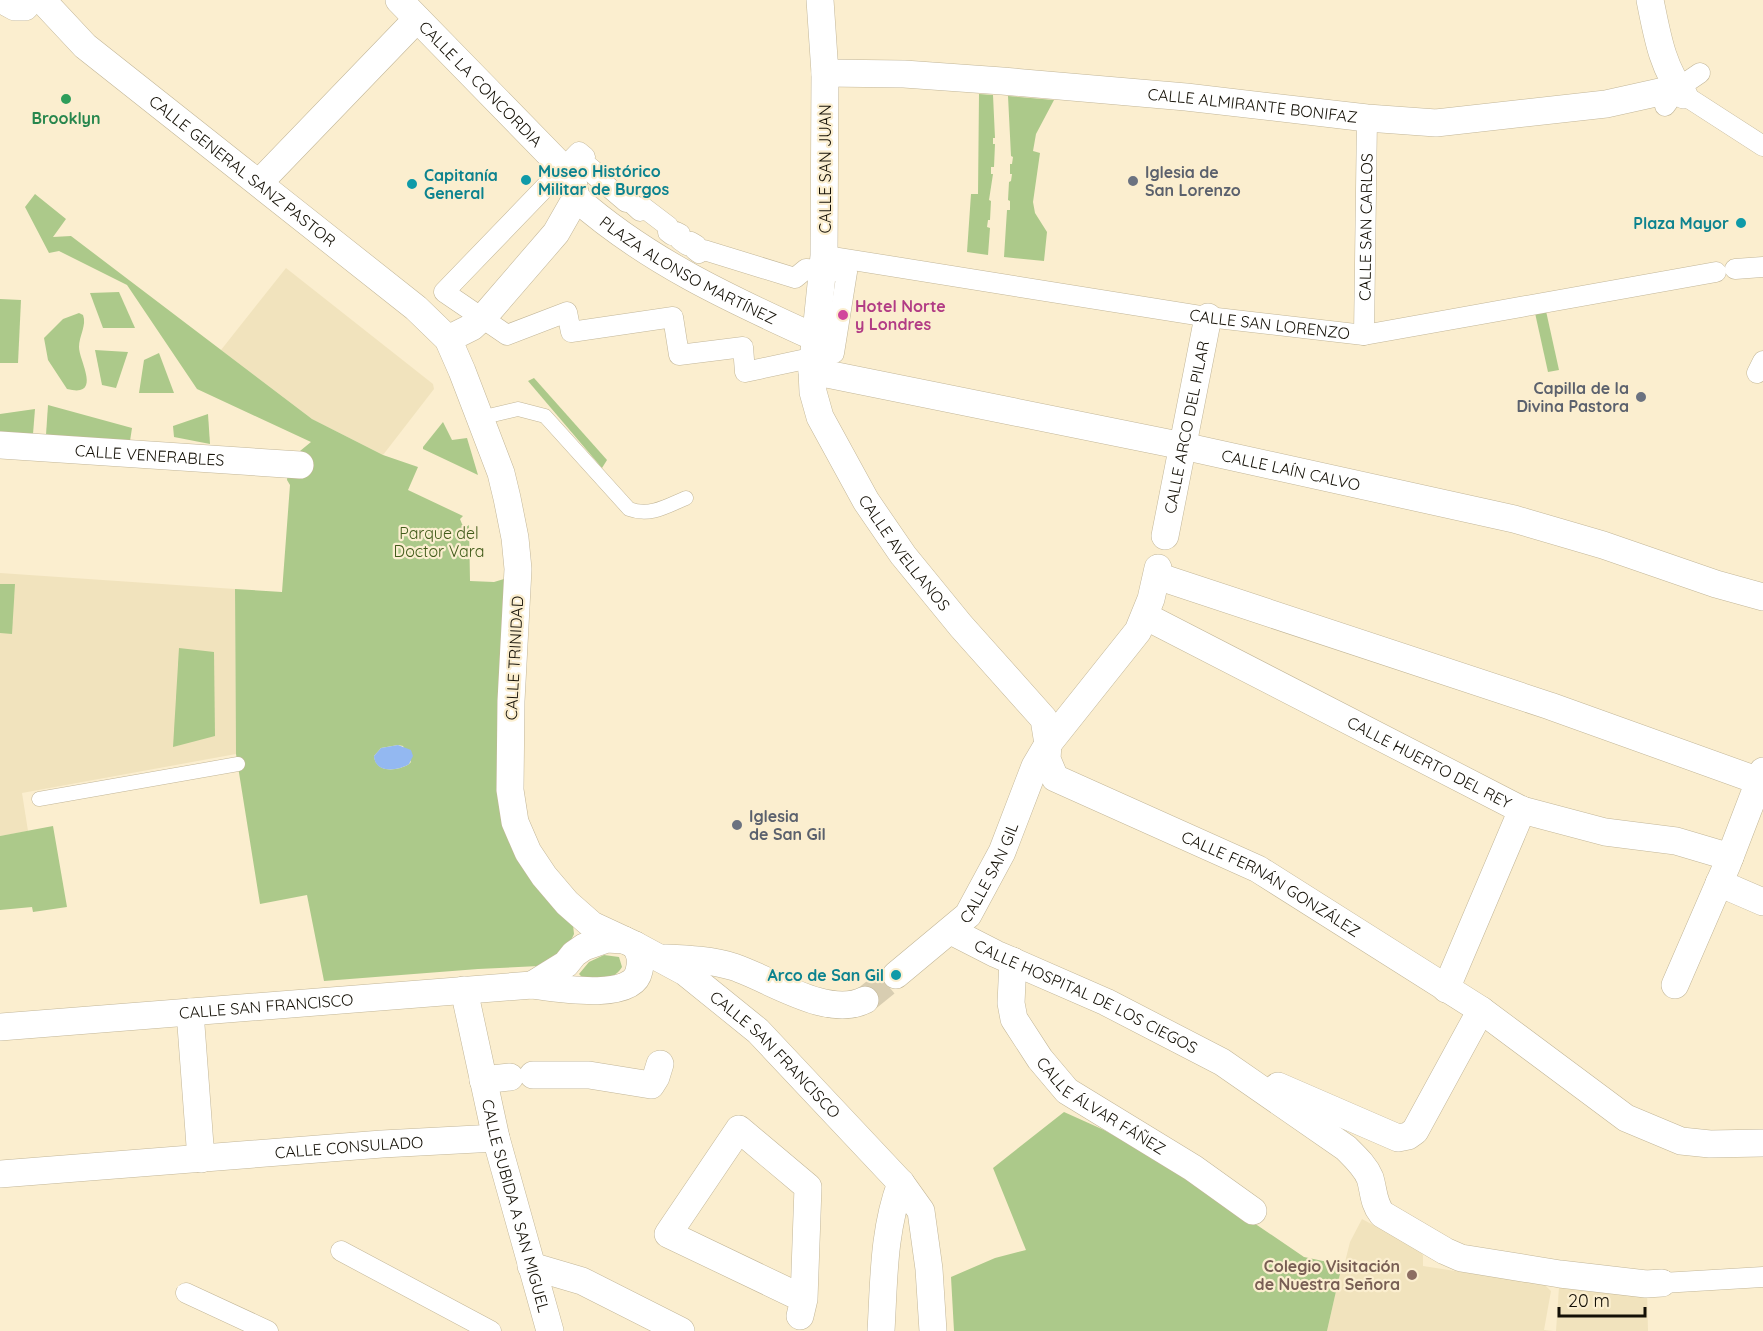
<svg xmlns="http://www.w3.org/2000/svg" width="1763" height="1331" font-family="Quicksand,sans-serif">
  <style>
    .built { fill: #f1e3bd }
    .green { fill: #acc98a; fill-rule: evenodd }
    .water { fill: #93b8f1 }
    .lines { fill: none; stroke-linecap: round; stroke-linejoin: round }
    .minor-tunnel { stroke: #d8cdb1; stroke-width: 27; stroke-dasharray: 27 14; stroke-linecap: butt }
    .service-casing { stroke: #c2b698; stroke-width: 15 }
    .pedestrian-casing { stroke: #c2b698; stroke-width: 21 }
    .minor-casing { stroke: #c2b698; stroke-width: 28 }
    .service { stroke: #fff; stroke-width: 14 }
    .pedestrian { stroke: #fff; stroke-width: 20 }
    .minor { stroke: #fff; stroke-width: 27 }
    .leisure-dot { fill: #2e9e5b; stroke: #fbeecf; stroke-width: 2 }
    .culture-dot { fill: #0f9aa8; stroke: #fbeecf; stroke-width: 2 }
    .worship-dot { fill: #6b7280; stroke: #fbeecf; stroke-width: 2 }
    .hotel-dot { fill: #d1479c; stroke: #fbeecf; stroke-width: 2 }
    .education-dot { fill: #8d6e63; stroke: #fbeecf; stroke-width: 2 }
    .labels { text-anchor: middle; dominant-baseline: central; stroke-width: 4.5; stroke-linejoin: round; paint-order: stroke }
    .street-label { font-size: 16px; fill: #141006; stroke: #fbeecf }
    .leisure-label { font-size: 16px; font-weight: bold; fill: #27864d; stroke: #fbeecf }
    .culture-label { font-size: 16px; font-weight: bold; fill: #0d838f; stroke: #fbeecf; text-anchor: start }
    .worship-label { font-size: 16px; font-weight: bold; fill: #5b616d; stroke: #fbeecf; text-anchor: start }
    .hotel-label { font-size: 16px; font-weight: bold; fill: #b23c85; stroke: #fbeecf; text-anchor: start }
    .park-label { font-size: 16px; fill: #425b1a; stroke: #fbeecf }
    .education-label { font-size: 16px; font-weight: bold; fill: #785e54; stroke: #fbeecf; text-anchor: end }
  </style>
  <rect width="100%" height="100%" fill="#fbeecf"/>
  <g class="built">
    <path d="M286,268L433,384L434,389L383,455L312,419L221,350Z"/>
    <path d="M0,573L235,589L236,754L22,793L28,831L0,836Z"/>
    <path d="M1362,1219L1418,1249L1423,1255V1266L1545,1285L1551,1291L1544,1330L1553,1331H1327L1342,1265L1344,1266L1350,1242Z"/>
    <path d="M1559,1287L1647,1291L1648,1331H1556Z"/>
  </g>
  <g class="green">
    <path d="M979,94L993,95L995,138H993V144H995L994,167H991V174H993L989,200L991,201L990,220H988L987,227L990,228L988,255L967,252L971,194H978Z"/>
    <path d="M1008,96L1054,100L1036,134L1033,151L1040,153L1033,202L1035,213L1047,232L1044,261L1004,257L1007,210H1010V201L1008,200L1009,182L1011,181L1012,174H1010V164H1012L1013,157L1011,156Z"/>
    <path d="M35,194L66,219L53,237L71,236L312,419L383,455L418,467L408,490L463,516L460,519L462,524L466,527L469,525L470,581L494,582L504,579L501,792L573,925L574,934L566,951L539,966L478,969L324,981L307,895L260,904L236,754L235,589L282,592L290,485L287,480L289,460L311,442L197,389L127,285L59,251L49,253L25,207ZM398,745L403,746L411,762L409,764C398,771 376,774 374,756L381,748Z"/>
    <path d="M119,292L135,328H103L90,293Z"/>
    <path d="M0,299L21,300L18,363H0Z"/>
    <path d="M1546,311L1559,370L1548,372L1535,313Z"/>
    <path d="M79,313L83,315C87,325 79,336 79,347C79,361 103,398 67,389L48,360L44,338L63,319Z"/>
    <path d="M95,350L128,352L116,388L102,385Z"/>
    <path d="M159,353L174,393H139L144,360Z"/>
    <path d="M534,378L607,460L602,468L528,381Z"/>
    <path d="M48,405L132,428L130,441L46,435Z"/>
    <path d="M35,409L33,434L0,432V414Z"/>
    <path d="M208,414L210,444L174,437L173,426Z"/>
    <path d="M443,422L452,440L467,438L478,475L423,449V447Z"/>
    <path d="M0,584H15L12,634L0,633Z"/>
    <path d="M179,648L214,652L215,736L173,747Z"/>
    <path d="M53,826L67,907L33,912L32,907L0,910V836Z"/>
    <path d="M604,955L619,957L622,967C612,983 598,978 582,977L579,974L589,962Z"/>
    <path d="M1064,1112L1104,1130L1182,1174L1304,1257L1342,1265L1327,1331H954L951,1277L995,1258L1026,1250L993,1168Z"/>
  </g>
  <path class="water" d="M398,745L411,750L413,756L409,764C398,771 375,774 374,756L381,748Z"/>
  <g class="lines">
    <path class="minor-tunnel" d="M865,1000L896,975"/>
    <defs>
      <g id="service">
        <path d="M480,418L518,409L545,416L629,509C650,517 667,506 686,498"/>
        <path d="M39,799L238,764"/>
      </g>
      <g id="pedestrian">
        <path d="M1684,95L1763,146"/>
        <path d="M1665,106L1678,88L1700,73"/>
        <path d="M579,152L585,157L581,160L594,171L592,173L626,202L628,200L640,211L643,207L668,226V232L672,235L676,232L680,234V240L687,245L691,242L696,245L695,250L699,253L704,250L795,278L806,269L847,272L834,353L745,372L743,347L679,355L673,317L571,332L567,312L507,335L444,292Z"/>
        <path id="s1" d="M827,256L1208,317L1364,335L1716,272"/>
        <path d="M1735,269L1763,267"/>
        <path id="s2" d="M1364,335L1367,118"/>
        <path d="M1757,373L1763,361"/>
        <path d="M341,1251L491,1331"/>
        <path d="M1662,1283L1763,1277"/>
        <path d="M186,1293L268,1331"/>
      </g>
      <g id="minor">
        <path d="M2,0L15,7H25L31,0"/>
        <path id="s3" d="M42,0L85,46L416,308L448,339L462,371L480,418L501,473L507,498L515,538L518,569L511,701L510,790L515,822L528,852L544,876L567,903L592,925L635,945L685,972L758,1031L901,1183L921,1211L929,1269L933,1331"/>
        <path id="s4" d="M399,0L564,169L573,181L576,198"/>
        <path id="s5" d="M820,0L825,73L824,256L812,371L813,392L820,417L866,501L903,555L961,626L1044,719L1048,744L1047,759L1055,778L1258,869L1481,1010L1626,1118L1681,1141L1710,1144L1763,1143"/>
        <path d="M1650,0C1657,34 1662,68 1684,95"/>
        <path id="s6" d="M825,73L904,74L1002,81L1186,97L1367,118L1436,123L1606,104L1678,88"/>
        <path d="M259,183L417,19"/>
        <path id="s7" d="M576,198C646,260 730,299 814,337"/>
        <path d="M448,339L472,327L487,313L556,233L576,198"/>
        <path id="s8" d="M812,371L1183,446L1514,519L1603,545L1716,584L1763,597"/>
        <path id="s9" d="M0,445L300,465"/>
        <path id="s10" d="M1165,536L1208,317"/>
        <path d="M1157,576L1550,706L1759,781"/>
        <path id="s11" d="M1145,616L1522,810L1605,832L1676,841L1730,857"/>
        <path d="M1719,883L1763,902"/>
        <path id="s12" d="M951,931L996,954L1106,1002L1222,1062L1346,1148C1355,1157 1365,1166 1370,1178C1374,1191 1373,1203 1382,1214L1445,1251L1461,1258L1560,1274L1646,1284L1662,1283"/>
        <path d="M665,958C688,959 712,960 734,967C770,979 828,1019 865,1000"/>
        <path id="s13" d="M1013,961L1011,1003L1014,1019L1040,1059L1067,1091L1193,1168L1253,1211"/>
        <path id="s14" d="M896,975L968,915L1002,852L1035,766L1048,744L1138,631L1151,599L1158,568"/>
        <path d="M532,985L566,964L574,954L584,947L607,939L624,940"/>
        <path d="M1675,985L1727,865L1763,771"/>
        <path d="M1446,989L1522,810"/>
        <path id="s15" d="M464,990L496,1138L550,1331"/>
        <path d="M190,1012L201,1159"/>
        <path id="s16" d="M0,1027L532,985C555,988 633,1002 639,971C642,960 640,954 635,945"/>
        <path d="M533,1075H589L651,1085L656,1077L660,1064"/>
        <path d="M483,1080L510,1077"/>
        <path d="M1278,1086L1398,1138L1408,1136L1415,1131L1481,1010"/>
        <path id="s17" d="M0,1174L382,1144L496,1138"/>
        <path d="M531,1266L582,1281L681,1331"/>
        <path d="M800,1316L804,1299L808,1187L739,1129L668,1234L804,1299"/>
        <path d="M881,1331C884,1281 883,1231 901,1183"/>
      </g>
    </defs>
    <use href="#service" class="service-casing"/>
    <use href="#pedestrian" class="pedestrian-casing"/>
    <use href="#minor" class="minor-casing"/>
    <use href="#service" class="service"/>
    <use href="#pedestrian" class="pedestrian"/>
    <use href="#minor" class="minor"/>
  </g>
  <circle class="leisure-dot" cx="66" cy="99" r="6"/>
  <g class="culture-dot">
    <circle cx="526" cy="180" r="6"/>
    <circle cx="412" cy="184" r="6"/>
    <circle cx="1741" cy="223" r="6"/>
    <circle cx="896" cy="975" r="6"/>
  </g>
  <g class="worship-dot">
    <circle cx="1133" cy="181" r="6"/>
    <circle cx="1641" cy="397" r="6"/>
    <circle cx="737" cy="825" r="6"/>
  </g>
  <circle class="hotel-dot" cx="843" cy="315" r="6"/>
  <circle class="education-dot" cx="1412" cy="1275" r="6"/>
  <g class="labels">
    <g class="street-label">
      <text stroke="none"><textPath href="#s4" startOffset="117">CALLE LA CONCORDIA</textPath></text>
      <text stroke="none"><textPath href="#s6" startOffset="429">CALLE ALMIRANTE BONIFAZ</textPath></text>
      <text transform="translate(825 169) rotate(-90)">CALLE SAN JUAN</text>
      <text stroke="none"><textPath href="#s3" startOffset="264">CALLE GENERAL SANZ PASTOR</textPath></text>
      <text stroke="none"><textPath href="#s2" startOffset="108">CALLE SAN CARLOS</textPath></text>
      <text stroke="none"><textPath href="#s7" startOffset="134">PLAZA ALONSO MARTÍNEZ</textPath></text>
      <text stroke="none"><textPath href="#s1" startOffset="448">CALLE SAN LORENZO</textPath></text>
      <text stroke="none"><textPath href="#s10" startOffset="111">CALLE ARCO DEL PILAR</textPath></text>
      <text stroke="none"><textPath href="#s9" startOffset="150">CALLE VENERABLES</textPath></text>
      <text stroke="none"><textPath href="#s8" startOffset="489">CALLE LAÍN CALVO</textPath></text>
      <text stroke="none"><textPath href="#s5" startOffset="579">CALLE AVELLANOS</textPath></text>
      <text transform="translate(514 658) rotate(-87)">CALLE TRINIDAD</text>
      <text stroke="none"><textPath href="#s11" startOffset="320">CALLE HUERTO DEL REY</textPath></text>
      <text stroke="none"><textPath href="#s14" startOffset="141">CALLE SAN GIL</textPath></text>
      <text stroke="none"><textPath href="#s5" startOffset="1098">CALLE FERNÁN GONZÁLEZ</textPath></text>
      <text stroke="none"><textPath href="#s12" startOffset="150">CALLE HOSPITAL DE LOS CIEGOS</textPath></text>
      <text stroke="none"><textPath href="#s16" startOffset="267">CALLE SAN FRANCISCO</textPath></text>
      <text stroke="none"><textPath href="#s3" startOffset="1382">CALLE SAN FRANCISCO</textPath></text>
      <text stroke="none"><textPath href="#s13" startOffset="184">CALLE ÁLVAR FÁÑEZ</textPath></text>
      <text stroke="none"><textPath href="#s17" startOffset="350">CALLE CONSULADO</textPath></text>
      <text stroke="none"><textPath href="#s15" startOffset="222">CALLE SUBIDA A SAN MIGUEL</textPath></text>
    </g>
    <g class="leisure-label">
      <text x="66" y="118">Brooklyn</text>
    </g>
    <g class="culture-label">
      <text x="538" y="171">Museo Histórico<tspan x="538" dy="18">Militar de Burgos</tspan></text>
      <text x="424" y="175">Capitanía<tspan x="424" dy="18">General</tspan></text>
      <text x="1729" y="223" text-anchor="end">Plaza Mayor</text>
      <text x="884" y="975" text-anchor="end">Arco de San Gil</text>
    </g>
    <g class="worship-label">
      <text x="1145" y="172">Iglesia de<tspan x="1145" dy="18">San Lorenzo</tspan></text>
      <text x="1629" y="388" text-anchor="end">Capilla de la<tspan x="1629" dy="18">Divina Pastora</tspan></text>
      <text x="749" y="816">Iglesia<tspan x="749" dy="18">de San Gil</tspan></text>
    </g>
    <g class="hotel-label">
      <text x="855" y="306">Hotel Norte<tspan x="855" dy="18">y Londres</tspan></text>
    </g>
    <g class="park-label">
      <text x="439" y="533">Parque del<tspan x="439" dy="18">Doctor Vara</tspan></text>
    </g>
    <g class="education-label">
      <text x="1400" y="1266">Colegio Visitación<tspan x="1400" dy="18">de Nuestra Señora</tspan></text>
    </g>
  </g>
  <path d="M1559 1307v9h86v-9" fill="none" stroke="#141006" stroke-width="3"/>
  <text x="1568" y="1307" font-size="18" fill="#141006" stroke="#fbeecf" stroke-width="4.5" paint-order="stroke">20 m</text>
</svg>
